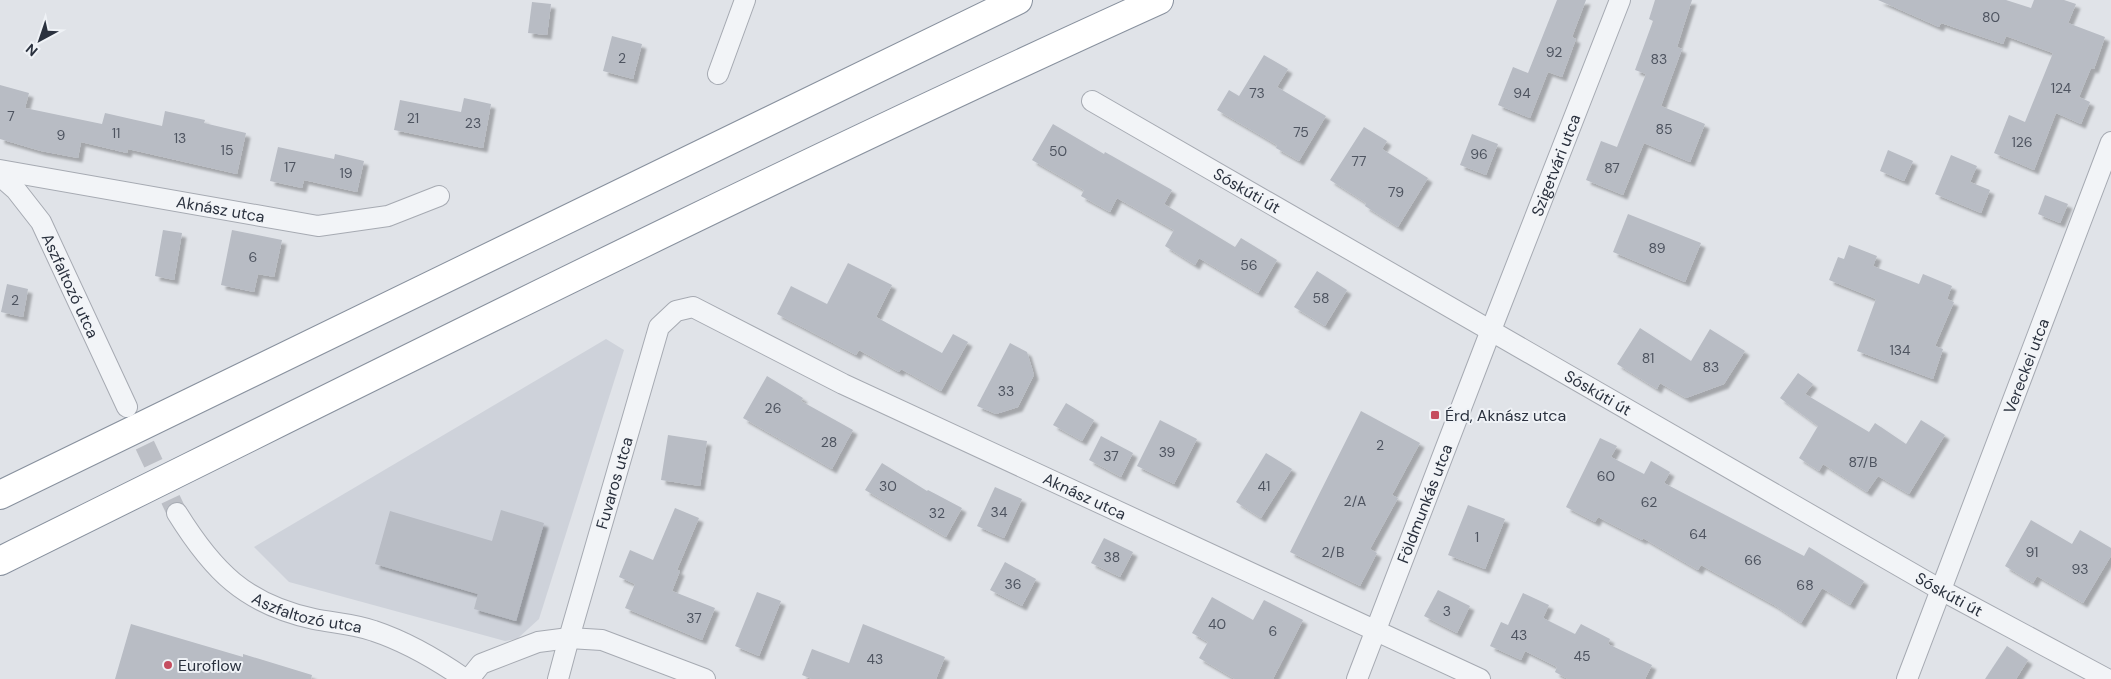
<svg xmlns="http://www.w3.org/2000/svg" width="2111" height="679" font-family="'DM Sans',sans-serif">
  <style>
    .built { fill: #ced2da }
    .building { fill: #b8bcc4; filter: url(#shadow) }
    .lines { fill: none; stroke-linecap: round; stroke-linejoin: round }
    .street-tunnel { stroke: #bcbfc6; stroke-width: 20; stroke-dasharray: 20 10; stroke-linecap: butt }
    .street-casing { stroke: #a6aab2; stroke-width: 22 }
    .highway-casing { stroke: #88919e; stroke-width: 30 }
    .street { stroke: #f2f4f7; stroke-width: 20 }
    .highway { stroke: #fff; stroke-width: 28 }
    .poi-dot { fill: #c54d5f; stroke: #eff2f6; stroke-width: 2 }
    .labels { text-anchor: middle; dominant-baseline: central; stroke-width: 4; stroke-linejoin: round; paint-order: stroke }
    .number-label { font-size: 14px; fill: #4e5460 }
    .street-label { font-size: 16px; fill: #2a313e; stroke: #eff2f6 }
    .poi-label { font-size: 16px; fill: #2a313e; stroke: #eff2f6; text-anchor: start }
  </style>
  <defs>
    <filter id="shadow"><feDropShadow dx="4.5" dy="4.5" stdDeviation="1" flood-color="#0004"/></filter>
  </defs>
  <rect width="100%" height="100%" fill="#e0e3e8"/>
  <path class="built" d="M606,339L624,350L539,619L517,639L505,641L289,582L254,547Z"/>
  <g class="building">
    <path d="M1557,0H1586L1572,37L1576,39L1562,77L1548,72L1530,118L1498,105L1513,67L1528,73Z"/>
    <path d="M1655,0H1692L1677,47L1682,49L1661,106L1705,124L1690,162L1644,143L1623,195L1586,180L1601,141L1617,147L1646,74L1635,70L1653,21L1649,19Z"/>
    <path d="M1878,0H2006L2031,8L2034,0H2064L2076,4L2068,23L2105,37L2094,69L2091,68L2079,97L2090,102L2081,124L2056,113L2034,170L1994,153L2009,115L2025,122L2053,53L2006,36L2003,44L1941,23L1939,27Z"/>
    <path d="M532,2L551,4L547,35L528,33Z"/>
    <path d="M612,36L642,44L633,79L603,71Z"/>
    <path d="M1264,55L1288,69L1277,87L1326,116L1299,161L1276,148L1277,145L1217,110L1229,90L1239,96Z"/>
    <path d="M0,85L29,93L25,108L102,124L105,113L162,126L165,111L205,120L204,123L246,133L237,174L128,149L127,153L81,142L78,158L41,151L0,139Z"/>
    <path d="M464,98L491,104L483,148L394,130L400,100L461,112Z"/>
    <path d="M1053,124L1104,154L1105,152L1172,190L1164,204L1235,247L1241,238L1277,260L1258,293L1199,258L1195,265L1165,246L1174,230L1117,198L1110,212L1081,196L1084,190L1032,160Z"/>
    <path d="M1364,127L1387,141L1382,149L1428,178L1398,227L1365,206L1366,203L1330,180Z"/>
    <path d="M1472,134L1498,144L1486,175L1460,165Z"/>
    <path d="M278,147L334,159L335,154L364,161L357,192L304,180L302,188L270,181Z"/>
    <path d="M1888,150L1913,161L1904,181L1880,171Z"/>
    <path d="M1951,155L1977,166L1970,182L1990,190L1981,213L1935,194Z"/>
    <path d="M2045,195L2068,204L2060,223L2038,214Z"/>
    <path d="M1628,214L1701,243L1685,282L1613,252Z"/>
    <path d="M163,230L182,233L174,280L155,276Z"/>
    <path d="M232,230L282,240L274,277L258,274L254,292L221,285Z"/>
    <path d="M1849,245L1877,256L1873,266L1919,284L1923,274L1952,286L1947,299L1954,302L1935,346L1943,349L1933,379L1857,351L1876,299L1829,280L1838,257L1844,259Z"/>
    <path d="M848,263L892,285L876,317L942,353L953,334L968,342L941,391L901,369L899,372L859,350L856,355L777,314L791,286L827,304Z"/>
    <path d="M1317,271L1347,290L1325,326L1294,307Z"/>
    <path d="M7,284L28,289L23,317L1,312Z"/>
    <path d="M1640,328L1691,361L1710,329L1745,351L1724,384L1686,398L1660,383L1657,389L1617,364Z"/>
    <path d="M1010,343L1027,352L1034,375L1018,407L996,414L977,406Z"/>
    <path d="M1798,373L1813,384L1805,394L1869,432L1875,423L1906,444L1921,420L1945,435L1909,494L1878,476L1867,492L1823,464L1819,471L1799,458L1818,426L1780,398Z"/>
    <path d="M767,376L803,398L801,401L853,430L832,469L743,418Z"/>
    <path d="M1066,403L1094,420L1082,441L1053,425Z"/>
    <path d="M1361,411L1420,443L1392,495L1398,498L1370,549L1377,553L1360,586L1290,552Z"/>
    <path d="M1160,420L1197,439L1174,484L1137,466Z"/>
    <path d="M668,435L707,441L700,486L661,480Z"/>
    <path d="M1101,436L1133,453L1121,477L1089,460Z"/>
    <path d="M1600,438L1617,446L1611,457L1644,474L1651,461L1670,472L1664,483L1804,556L1809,547L1864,581L1850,605L1822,588L1801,623L1774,605L1701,565L1698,570L1643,538L1642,540L1598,517L1595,522L1566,507Z"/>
    <path d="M1266,453L1292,469L1261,518L1236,502Z"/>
    <path d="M882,463L927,491L928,490L962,508L946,537L865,490Z"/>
    <path d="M995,487L1022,499L1004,538L977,526Z"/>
    <path d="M1468,505L1505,519L1485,569L1448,555Z"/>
    <path d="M675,508L699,518L677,570L680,571L672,591L715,608L702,640L625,608L635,584L619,577L630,550L653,560Z"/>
    <path d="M501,510L544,523L516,621L474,609L478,594L375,564L390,511L492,541Z"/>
    <path d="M2031,520L2072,544L2080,530L2111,548V556L2083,603L2037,576L2033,583L2005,566Z"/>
    <path d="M1104,538L1133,552L1120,577L1091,563Z"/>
    <path d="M1005,562L1036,579L1022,606L990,590Z"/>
    <path d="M1438,590L1470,606L1457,633L1424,616Z"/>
    <path d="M757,592L781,601L759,656L735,646Z"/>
    <path d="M1523,593L1549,605L1543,618L1575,634L1581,624L1610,639L1608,644L1652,665L1645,679H1568L1555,672L1557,667L1525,651L1521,660L1490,646L1501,622L1508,625Z"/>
    <path d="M1212,597L1253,620L1264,600L1303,620L1273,679H1235L1199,658L1208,642L1192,633Z"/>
    <path d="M131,624L243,657V654L312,675L311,679H115Z"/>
    <path d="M863,624L945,657L936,679H812L802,675L812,649L849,663Z"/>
    <path d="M2007,646L2028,660L2016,679H1985Z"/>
  </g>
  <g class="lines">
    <path class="street-tunnel" d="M132,418L177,513"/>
    <defs>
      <g id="street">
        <path d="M718,74L745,0"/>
        <path id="s1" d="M1092,101L1941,590L2107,679"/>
        <path id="s2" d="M0,170L318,226L388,216L439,196"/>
        <path id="s3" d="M0,176L16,190L41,222L127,407"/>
        <path id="s4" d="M177,513C213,571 245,604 314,619C334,623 355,624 374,631C407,642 436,659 465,679"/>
        <path d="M469,679L481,664L538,642L569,638L602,640L705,679"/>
        <path id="s5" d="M558,679L569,638L659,327L676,311L693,307L843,384L1480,679"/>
        <path id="s6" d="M1357,679L1491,330L1620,0"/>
        <path id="s7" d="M1907,679L2111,142"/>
      </g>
      <g id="highway">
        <path d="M0,495L1018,0"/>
        <path d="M0,561C384,371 768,177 1159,0"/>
      </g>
    </defs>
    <use href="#street" class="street-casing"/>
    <use href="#highway" class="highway-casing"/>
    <use href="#street" class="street"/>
    <use href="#highway" class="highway"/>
  </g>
  <g class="poi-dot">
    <rect x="1430" y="410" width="10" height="10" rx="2.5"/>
    <circle cx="168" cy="665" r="5"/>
  </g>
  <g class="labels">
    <g class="number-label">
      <text x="1991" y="17">80</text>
      <text x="1554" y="52">92</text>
      <text x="622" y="58">2</text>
      <text x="1659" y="59">83</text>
      <text x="2061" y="88">124</text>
      <text x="1257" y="93">73</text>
      <text x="1522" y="93">94</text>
      <text x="11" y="116">7</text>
      <text x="413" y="118">21</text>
      <text x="473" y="123">23</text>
      <text x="1664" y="129">85</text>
      <text x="1301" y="132">75</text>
      <text x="116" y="133">11</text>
      <text x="61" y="135">9</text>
      <text x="180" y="138">13</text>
      <text x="2022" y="142">126</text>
      <text x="227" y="150">15</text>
      <text x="1058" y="151">50</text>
      <text x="1479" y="154">96</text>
      <text x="1359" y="161">77</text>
      <text x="290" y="167">17</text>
      <text x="1612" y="168">87</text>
      <text x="346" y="173">19</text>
      <text x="1396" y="192">79</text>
      <text x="1657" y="248">89</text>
      <text x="253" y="257">6</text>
      <text x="1249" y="265">56</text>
      <text x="1321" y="298">58</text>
      <text x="15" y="300">2</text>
      <text x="1900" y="350">134</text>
      <text x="1648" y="358">81</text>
      <text x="1711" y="367">83</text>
      <text x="1006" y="391">33</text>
      <text x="773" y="408">26</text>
      <text x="829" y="442">28</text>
      <text x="1380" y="445">2</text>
      <text x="1167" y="452">39</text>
      <text x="1111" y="456">37</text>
      <text x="1863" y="462">87/B</text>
      <text x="1606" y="476">60</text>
      <text x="888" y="486">30</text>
      <text x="1264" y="486">41</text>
      <text x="1355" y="501">2/A</text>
      <text x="1649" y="502">62</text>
      <text x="999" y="512">34</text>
      <text x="937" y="513">32</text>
      <text x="1698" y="534">64</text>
      <text x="1477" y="537">1</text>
      <text x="1333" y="552">2/B</text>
      <text x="2032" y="552">91</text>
      <text x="1112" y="557">38</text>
      <text x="1753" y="560">66</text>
      <text x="2080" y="569">93</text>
      <text x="1013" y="584">36</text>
      <text x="1805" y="585">68</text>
      <text x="1447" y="611">3</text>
      <text x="694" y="618">37</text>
      <text x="1217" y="624">40</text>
      <text x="1273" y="631">6</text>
      <text x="1519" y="635">43</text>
      <text x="1582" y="656">45</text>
      <text x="875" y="659">43</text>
    </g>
    <g class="street-label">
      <text stroke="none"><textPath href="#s6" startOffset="551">Szigetvári utca</textPath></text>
      <text stroke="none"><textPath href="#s1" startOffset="179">Sóskúti út</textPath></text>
      <text stroke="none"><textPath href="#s2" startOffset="224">Aknász utca</textPath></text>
      <text stroke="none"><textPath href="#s3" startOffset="132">Aszfaltozó utca</textPath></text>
      <text stroke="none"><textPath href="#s7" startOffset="335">Vereckei utca</textPath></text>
      <text stroke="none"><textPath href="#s1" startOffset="584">Sóskúti út</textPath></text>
      <text stroke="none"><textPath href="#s5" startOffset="204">Fuvaros utca</textPath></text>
      <text stroke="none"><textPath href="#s5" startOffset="842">Aknász utca</textPath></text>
      <text stroke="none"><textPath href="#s6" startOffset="188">Földmunkás utca</textPath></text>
      <text stroke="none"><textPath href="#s1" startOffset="989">Sóskúti út</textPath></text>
      <text stroke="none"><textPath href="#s4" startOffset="171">Aszfaltozó utca</textPath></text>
    </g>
    <g class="poi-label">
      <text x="1445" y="415">Érd, Aknász utca</text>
      <text x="178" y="665">Euroflow</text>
    </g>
  </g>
  <g transform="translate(40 40) rotate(220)" stroke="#eff2f6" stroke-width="4" paint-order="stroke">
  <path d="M0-4L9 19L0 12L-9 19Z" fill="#2a313e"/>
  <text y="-8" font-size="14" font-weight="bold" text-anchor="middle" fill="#2a313e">N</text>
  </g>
</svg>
